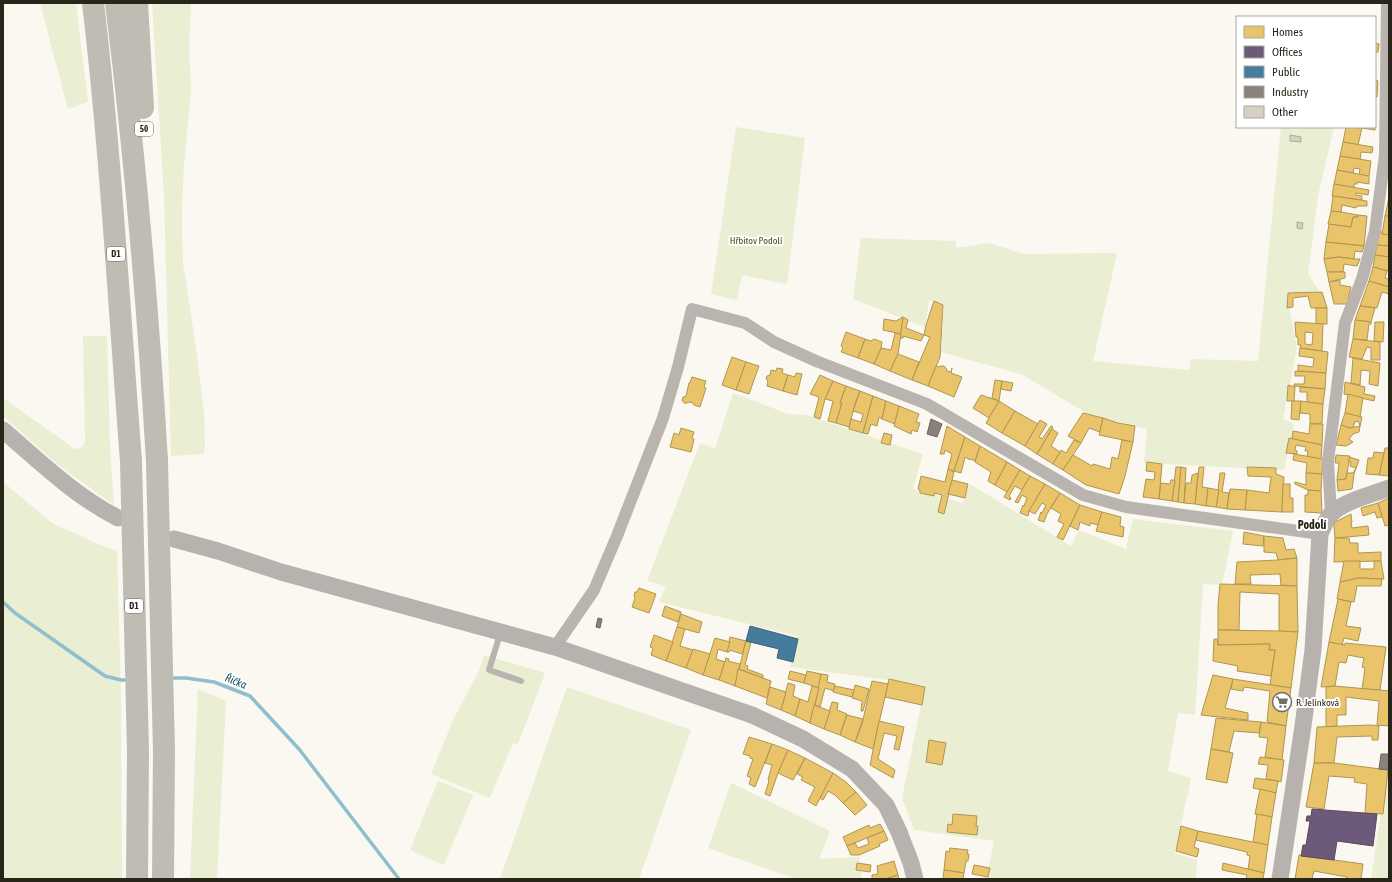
<svg xmlns="http://www.w3.org/2000/svg" width="1392" height="882" font-family="'Asap Condensed',sans-serif">
  <style>
    .green { fill: #eaeed3 }
    .homes { fill: #e9c46a; stroke: #af9552; fill-rule: evenodd }
    .offices { fill: #6d597a; stroke: #594a5d }
    .public { fill: #457b9d; stroke: #3d6275 }
    .industry { fill: #8a817c; stroke: #6d665e }
    .lines { fill: none; stroke-linecap: round; stroke-linejoin: round }
    .stream { stroke: #8fbecc; stroke-width: 3.5 }
    .building { fill: #d4d0c2; stroke: #adaaa1 }
    .lane { stroke: #b9b4af; stroke-width: 6 }
    .street { stroke: #b9b4af; stroke-width: 12 }
    .secondary { stroke: #b7b2ae; stroke-width: 17 }
    .highway { stroke: #bfbcb4; stroke-width: 22 }
    .highway-bridge { stroke: #bfbcb4; stroke-width: 22 }
    .labels { text-anchor: middle; dominant-baseline: central; stroke-width: 4; stroke-linejoin: round; paint-order: stroke }
    .shield { fill: #fff; stroke: #69675e; stroke-width: 1 }
    .shield-label { font-size: 9px; font-weight: bold; fill: #292619 }
    .park-label { font-size: 10px; fill: #4a5213; stroke: #fff }
    .poi-label { font-size: 10px; fill: #292619; stroke: #fff; text-anchor: start }
    .water-label { font-size: 11px; font-style: italic; fill: #124c5d; stroke: #fff }
    .quarter-label { font-size: 12px; font-weight: bold; fill: #292619; stroke: #fff }
  </style>
  <rect width="100%" height="100%" fill="#faf8f0"/>
  <g class="green">
    <path d="M40,3H76L88,102L68,109Z"/>
    <path d="M152,3H191L189,47L191,90L184,165L182,206V235L183,263L195,341L204,411L205,443L204,454L171,456L164,195Z"/>
    <path d="M736,127L805,138L787,284L742,275L737,300L711,294Z"/>
    <path d="M1281,127H1334L1318,196L1308,274L1319,291L1287,295L1297,348L1283,419L1294,424L1284,470L1144,463L1147,429L1088,414L1023,375L941,352L944,306L929,300L925,327L853,299L861,238L956,241V248L989,243L1024,254L1117,253L1093,361L1189,370L1191,359L1258,361Z"/>
    <path d="M83,336H107L110,448L114,505L57,464L3,416V398L75,449C81,449 84,446 85,440Z"/>
    <path d="M733,393L788,414L806,415L923,454L913,489L963,503L970,484L1071,546L1079,530L1126,549L1133,519L1233,531L1222,585L1203,584L1195,715L1178,713L1168,771L1191,778L1175,853L1197,860L1196,879H986L994,841L914,830L902,798L925,685L790,667L797,636L659,602L666,586L647,581L700,443L715,449Z"/>
    <path d="M3,482L52,523L96,543L117,551L121,695L122,879H3Z"/>
    <path d="M484,655L545,673L518,744L513,743L490,798L431,774L454,718L479,671Z"/>
    <path d="M567,687L691,730L639,879H500Z"/>
    <path d="M198,689L226,701L217,879H190Z"/>
    <path d="M1387,772H1389V879H1371Z"/>
    <path d="M438,781L473,795L444,865L410,850Z"/>
    <path d="M731,783L830,831L819,859L859,857L862,879H793V878L708,848Z"/>
  </g>
  <g class="homes">
    <path d="M1375,43L1379,44L1378,52H1375Z"/>
    <path d="M1375,80L1378,81L1377,97H1375Z"/>
    <path d="M1375,124V130L1355,127H1375Z"/>
    <path d="M1346,127L1362,128L1358,145L1343,142Z"/>
    <path d="M1343,142L1373,147L1372,153L1361,152L1360,160L1340,156Z"/>
    <path d="M1340,156L1371,161L1369,176L1359,175L1360,169L1354,168L1353,174L1337,170Z"/>
    <path d="M1337,170L1369,176V184L1357,182V184H1354V188L1334,184Z"/>
    <path d="M1334,184L1369,190L1368,195L1356,193V195L1362,196V200L1332,196Z"/>
    <path d="M1333,196L1367,201V206H1357L1356,208L1342,205L1341,212L1331,211Z"/>
    <path d="M1389,197V216H1385Z"/>
    <path d="M1331,211L1341,212L1358,215V217H1353L1351,227L1328,224Z"/>
    <path d="M1358,215L1367,216L1364,246L1326,242L1329,224L1351,227L1353,217H1358Z"/>
    <path d="M1385,216H1389V235L1382,234Z"/>
    <path d="M1379,231L1382,232V234L1389,235V246L1377,245Z"/>
    <path d="M1326,242L1364,246L1362,252L1355,251L1354,259L1339,257L1324,259Z"/>
    <path d="M1377,245L1389,246V257L1375,255Z"/>
    <path d="M1375,255L1389,257V271L1373,267Z"/>
    <path d="M1339,257L1354,259H1360L1357,266L1344,264L1343,272H1327L1324,259Z"/>
    <path d="M1373,267L1387,271L1385,278L1389,279V287L1369,281Z"/>
    <path d="M1327,272H1345V278L1329,282Z"/>
    <path d="M1340,280V285L1351,287L1347,304H1334L1329,282Z"/>
    <path d="M1369,281L1389,287V294L1382,292L1377,308L1360,306Z"/>
    <path d="M1322,292L1327,308H1311L1308,296L1293,298V307L1287,308L1288,293Z"/>
    <path d="M934,301L943,305L940,357L928,386L912,380L930,337L924,335L926,325Z"/>
    <path d="M1360,306L1375,308L1371,322L1355,320Z"/>
    <rect x="1316" y="308" width="11" height="16"/>
    <path d="M903,317L901,334L883,330L884,319L896,321Z"/>
    <path d="M903,317L908,320L906,328L924,335L921,341L903,336V338H900Z"/>
    <path d="M1355,320L1371,322V324H1369L1367,340L1353,339Z"/>
    <path d="M1295,322L1323,324L1322,351L1300,348L1301,345H1298V337H1296ZM1305,332L1313,333L1312,345L1305,344Z"/>
    <path d="M1375,322H1384L1383,342L1374,341Z"/>
    <path d="M846,332L865,339L858,358L841,352L843,348L841,346Z"/>
    <path d="M895,333L901,334L898,354L890,371L874,364L881,348L891,350Z"/>
    <path d="M865,339L871,341L874,339L882,342L881,348L874,364L858,358Z"/>
    <path d="M1353,339L1380,342V360H1371V348L1367,347L1362,359L1349,357Z"/>
    <path d="M1300,348L1328,352L1326,373L1298,371V365L1313,367L1314,358L1299,356Z"/>
    <path d="M898,354L919,362L912,380L890,371Z"/>
    <path d="M732,357L746,362L736,390L722,385Z"/>
    <path d="M1353,358L1380,363L1378,386L1369,384L1370,371L1361,370L1360,385L1351,383Z"/>
    <path d="M746,362L759,366L749,394L736,390Z"/>
    <path d="M936,366L938,367L941,366H944L946,368L947,371L951,372L952,368L951,373L962,377L954,397L928,386Z"/>
    <path d="M777,368L783,369L782,373L788,375L783,391L767,386L768,381L766,379L767,376L770,375L771,370L776,371Z"/>
    <path d="M1295,371L1326,373L1325,389L1294,386V384H1304L1305,376H1295Z"/>
    <path d="M796,373L802,374L797,395L783,391L788,375L795,377Z"/>
    <path d="M820,375L833,381L825,399L820,419L814,417L819,397L810,394Z"/>
    <path d="M692,377L706,381L704,387L706,388L700,407L694,405L693,403L689,402L687,403H684L682,400L683,397L686,396L689,383H690Z"/>
    <path d="M995,380L1002,381L999,401L992,398Z"/>
    <path d="M833,381L846,386L840,403H842L836,423L828,421L833,401L825,399Z"/>
    <path d="M1002,381L1013,383L1011,391L1001,389Z"/>
    <path d="M1345,382L1365,387L1364,394L1375,396L1374,401L1344,394Z"/>
    <path d="M1288,385L1295,387L1294,401H1287Z"/>
    <path d="M846,386L860,391L855,404L849,427L836,423L842,403H840Z"/>
    <path d="M1300,387L1325,389L1323,404L1307,402V392H1300Z"/>
    <path d="M860,391L873,396L863,433L849,429L851,419L861,422L863,414L853,411Z"/>
    <path d="M1348,394L1363,398L1360,417L1345,413Z"/>
    <path d="M981,395L999,401L989,418L973,408Z"/>
    <path d="M873,396L886,401L882,419L879,417L877,426L871,424L868,434L863,433Z"/>
    <path d="M886,401L899,406L895,424L882,419Z"/>
    <path d="M999,401L1015,411L1002,433L986,423Z"/>
    <path d="M1292,401H1301L1299,420L1291,419Z"/>
    <path d="M1301,401L1323,404L1322,423L1310,424V414L1300,413Z"/>
    <path d="M899,406L919,414L916,422L920,423L917,432L912,430L911,434L894,426Z"/>
    <path d="M1015,411L1038,424L1025,446L1002,433Z"/>
    <path d="M1083,413L1103,418L1100,432L1089,428L1081,443L1068,436Z"/>
    <path d="M1345,413L1362,417L1360,426L1359,422L1355,421L1353,428H1350L1341,425Z"/>
    <path d="M1103,418L1118,423L1135,426L1133,442L1099,435Z"/>
    <path d="M1040,420L1047,424L1039,437L1042,439L1051,426L1053,427L1037,454L1025,446Z"/>
    <path d="M1310,424H1323L1322,445L1292,439L1293,431L1309,434Z"/>
    <path d="M1341,425L1350,428L1360,426L1359,432L1353,434L1349,439L1353,442L1346,446L1336,445Z"/>
    <path d="M947,426L965,437L954,471L948,469L952,454L945,450L944,454H940Z"/>
    <path d="M681,428L694,432L692,438L694,439L691,452L670,447L674,433L679,435Z"/>
    <path d="M1052,429L1058,433L1051,446L1060,452L1053,464L1037,454Z"/>
    <path d="M884,433L892,435L890,445L881,443Z"/>
    <path d="M965,437L980,446L975,461L971,459L970,460L965,457L961,473L954,471Z"/>
    <path d="M1289,438L1322,445L1321,459L1307,457L1308,451H1305L1306,447L1296,445L1295,450L1297,451V454L1286,453Z"/>
    <path d="M1074,440L1081,443L1063,470L1053,464L1061,450L1066,453Z"/>
    <path d="M1122,440L1133,442L1125,476L1119,494L1086,485L1063,470L1073,455L1092,466L1093,464L1110,469L1112,457L1118,459Z"/>
    <path d="M980,446L1007,462L995,485L988,481L991,472L975,462Z"/>
    <path d="M1385,448H1389V476L1379,475Z"/>
    <path d="M1374,452L1384,453L1379,475L1366,474L1368,458H1373Z"/>
    <path d="M1294,454L1323,459L1322,474L1306,473L1307,463L1293,460Z"/>
    <path d="M1336,455L1350,456L1346,479L1337,480L1339,463H1335Z"/>
    <path d="M1349,457L1359,460L1354,474L1352,489L1338,491L1337,480L1346,479L1347,473H1353L1356,468L1350,466L1351,462H1349Z"/>
    <path d="M1007,462L1020,470L1007,492L995,485Z"/>
    <path d="M1147,462L1162,464L1159,499L1143,497L1146,479L1154,480L1155,472L1146,471Z"/>
    <path d="M1176,467H1181L1178,502L1172,501Z"/>
    <path d="M1181,467L1186,468L1184,503L1178,502Z"/>
    <path d="M1199,467H1204L1202,487L1208,488L1206,506L1195,504Z"/>
    <path d="M1247,467L1276,468V474L1284,477L1282,512L1245,510L1247,490L1269,493L1271,477L1248,476Z"/>
    <path d="M948,469L954,472L944,514L938,512L942,495L934,493V496L920,493V490L918,489L921,476L945,482Z"/>
    <path d="M1020,470L1030,476L1022,490L1015,486L1009,496L1011,498L1010,500L1004,497Z"/>
    <path d="M1198,473L1195,504L1184,503L1186,483H1191L1192,475Z"/>
    <path d="M1220,473H1225L1222,492L1229,493L1227,509L1216,507Z"/>
    <path d="M1306,473L1322,474L1321,491L1308,490L1295,484V482L1306,485Z"/>
    <path d="M1030,476L1045,484L1029,511L1028,516L1020,513L1023,505L1024,506L1027,498L1022,495L1018,503L1015,502Z"/>
    <path d="M952,480L968,484L965,498L948,494Z"/>
    <path d="M1171,480H1175L1172,501L1159,499L1161,483L1170,484Z"/>
    <path d="M1045,484L1060,493L1047,514L1044,522L1038,520L1041,512L1042,513L1046,505L1042,503L1035,514L1029,511Z"/>
    <path d="M1283,484H1290V498H1293V512H1282Z"/>
    <path d="M1208,488L1219,490L1216,507L1206,506Z"/>
    <path d="M1230,489L1247,490L1245,510L1227,509Z"/>
    <path d="M1308,490L1321,491L1322,513L1305,512V495H1308Z"/>
    <path d="M1060,493L1080,505L1063,540L1057,537L1064,524L1058,521L1061,514L1051,508Z"/>
    <path d="M1389,498V525L1385,526L1378,503Z"/>
    <path d="M1378,503L1382,517L1377,518L1375,512L1363,516L1361,508Z"/>
    <path d="M1080,505L1102,512L1098,525L1090,523V526L1080,522L1078,530L1070,526Z"/>
    <path d="M1102,512L1121,517L1120,526L1124,527L1123,537L1096,531Z"/>
    <path d="M1351,514L1352,522H1351L1352,528L1368,526L1369,535L1335,538L1334,525L1335,522Z"/>
    <path d="M1244,532L1264,536L1263,546L1243,544Z"/>
    <path d="M1264,536L1283,538L1286,550L1294,549L1297,558L1278,560L1276,553L1264,552Z"/>
    <path d="M1335,538H1349L1350,543H1358V553L1381,552V561L1334,562Z"/>
    <path d="M1297,558V586L1281,585L1280,574L1250,575L1251,584H1235L1237,562L1278,560Z"/>
    <path d="M1344,561H1360V569H1374V561H1381L1384,579L1359,578L1340,582Z"/>
    <path d="M1359,578L1382,579L1381,586H1357L1354,602L1337,599L1340,582Z"/>
    <path d="M1220,584L1297,586L1298,632L1279,631V594L1240,592L1239,630H1218V605Z"/>
    <path d="M639,588L656,594L649,613L632,607L635,598L634,596L635,592H637Z"/>
    <path d="M1338,599L1351,602L1346,626L1361,628L1358,641L1344,638L1342,645L1329,642Z"/>
    <path d="M665,606L681,612L678,622L662,616Z"/>
    <path d="M681,614L702,622L699,633L677,627Z"/>
    <path d="M677,627L685,629L680,646L693,650L686,668L666,661Z"/>
    <path d="M1218,630L1279,631L1298,632L1291,688L1270,685L1275,650H1269L1270,644L1218,645Z"/>
    <path d="M654,635L673,642L666,661L651,655L653,648L650,647Z"/>
    <path d="M730,637L746,641L742,654L730,650L729,652H727Z"/>
    <path d="M715,638L730,642L727,652L718,649L716,659L725,662L719,680L703,675Z"/>
    <path d="M1214,639H1217L1218,645L1270,644L1269,650H1275L1271,676L1237,671L1238,666L1213,661Z"/>
    <path d="M746,641L751,642L745,665L748,666L747,669L763,675V678L739,669Z"/>
    <path d="M1329,642L1345,645V643L1386,647L1380,690L1362,689L1365,668L1362,667L1364,658L1348,655L1346,663L1339,662L1335,686L1321,687Z"/>
    <path d="M693,649L710,654L703,675L686,668Z"/>
    <path d="M726,658L729,659L728,661L740,664L735,686L719,680Z"/>
    <path d="M738,669L771,681L767,698L735,686Z"/>
    <path d="M790,671L806,675L804,683L788,679Z"/>
    <path d="M807,671L821,674L819,688L804,683Z"/>
    <path d="M821,674L828,675L827,682L835,684L834,691L825,688L820,707L815,705Z"/>
    <path d="M1213,675L1233,679L1225,708L1248,713V720L1201,715Z"/>
    <path d="M889,679L925,687L922,705L885,697Z"/>
    <path d="M1233,679L1291,688L1286,726L1267,722L1270,691L1244,687L1243,691L1231,689Z"/>
    <path d="M872,681L888,684L873,749L855,742L862,724Z"/>
    <path d="M788,683L795,685L793,696L800,699L795,716L781,710Z"/>
    <path d="M855,685L869,689L863,711H861L862,701L852,698Z"/>
    <path d="M812,686L819,688L810,723L795,716L800,699L808,702Z"/>
    <path d="M835,686L854,690L852,697L833,692Z"/>
    <path d="M1335,686L1389,691V726L1377,725L1379,701L1346,697V715H1337V726L1326,727V687Z"/>
    <path d="M770,687L786,692L781,710L766,704Z"/>
    <path d="M832,702L838,703L837,710L847,714L840,735L824,729Z"/>
    <path d="M814,705L830,711L824,729L810,723Z"/>
    <path d="M847,715L863,719L855,742L840,735Z"/>
    <path d="M1216,718L1261,722L1259,733L1234,731L1229,752L1211,749Z"/>
    <path d="M879,721L904,727L899,750L894,749L897,736L884,733L878,759L895,770L893,778L870,765Z"/>
    <path d="M1261,722L1286,726L1282,760L1265,757L1268,738L1259,737Z"/>
    <path d="M1371,725L1379,726L1378,740H1372V736L1337,737L1334,763H1314L1317,727Z"/>
    <path d="M749,737L772,744L755,787L749,784L751,778L747,776L753,759L750,758V756L743,754Z"/>
    <path d="M929,740L946,743L942,765L926,762Z"/>
    <path d="M772,744L788,750L778,773L770,796L765,794L769,781L768,780L772,765L765,763Z"/>
    <path d="M1211,749L1233,753L1227,783L1206,779Z"/>
    <path d="M788,750L805,758L793,780L778,773Z"/>
    <path d="M1260,757L1284,760L1281,782L1266,779L1268,765L1258,764Z"/>
    <path d="M805,758L833,773L816,806L808,801L815,787L801,780L803,777L797,774Z"/>
    <path d="M1314,763H1334L1388,770L1383,814L1365,813L1367,784L1354,782L1355,778L1329,776L1324,809L1306,807Z"/>
    <path d="M833,773L846,782L856,792L843,803L835,795L828,791L823,800L820,798Z"/>
    <path d="M1255,778L1278,781L1276,793L1253,788Z"/>
    <path d="M1260,789L1276,793L1272,817L1255,814Z"/>
    <path d="M856,792L867,805L855,815L843,803Z"/>
    <path d="M953,814L977,816L976,826H978L977,835L947,832L948,824L952,825Z"/>
    <path d="M1257,814L1272,817L1268,845L1253,842Z"/>
    <path d="M880,824L884,831L847,846L843,837L869,825L870,828Z"/>
    <path d="M1181,826L1198,831L1194,847L1199,849L1197,857L1176,851Z"/>
    <path d="M884,831L888,840L879,844L880,846L859,855H851L847,846L855,843L858,848L869,844L867,838Z"/>
    <path d="M1198,831L1268,845L1264,873L1248,869L1250,856L1247,855V852L1196,840Z"/>
    <path d="M950,848L968,850L967,854H969L968,861H966L964,873L944,870L946,851L949,852Z"/>
    <path d="M1299,855L1363,864L1361,879H1346L1347,877L1314,871L1312,879H1295Z"/>
    <path d="M894,861L898,875L885,879H872V875L878,874L877,866Z"/>
    <path d="M857,863L871,865L870,872L856,870Z"/>
    <path d="M1223,863L1264,873L1263,879H1246L1247,875L1222,870Z"/>
    <path d="M974,865L990,868L988,877L972,874Z"/>
    <path d="M944,870L964,873L963,879H943Z"/>
    <path d="M898,875L899,879H885Z"/>
  </g>
  <path class="offices" d="M1312,809L1377,814L1373,846L1337,841L1334,860L1301,856L1303,845H1306L1310,821H1306L1307,816H1311Z"/>
  <path class="public" d="M750,626L798,639L793,662L777,658L779,649L746,641Z"/>
  <g class="industry">
    <path d="M931,419L942,424L937,437L927,434Z"/>
    <path d="M598,618L602,619L600,628L596,627Z"/>
    <path d="M1381,754H1389V770L1379,769Z"/>
  </g>
  <g class="lines">
    <g class="stream">
      <path d="M3,602L15,613L105,676L121,680H128"/>
      <path d="M168,678H186L214,682L250,696L299,749L399,879"/>
    </g>
  </g>
  <g class="building">
    <path d="M1290,135L1301,137V142L1290,141Z"/>
    <path d="M1297,222L1303,223L1302,229L1297,228Z"/>
  </g>
  <g class="lines">
    <path class="lane" d="M500,634L489,670L521,681"/>
    <g class="street">
      <path d="M1331,514L1328,461L1345,323L1362,279L1375,231L1385,155L1387,3"/>
      <path d="M555,647L594,590L617,536L663,418L678,367L692,309L745,323L774,342L816,361L927,404L1083,495L1126,507L1320,534"/>
    </g>
    <g class="secondary">
      <path d="M3,430C40,462 75,496 118,518"/>
      <path d="M174,539L218,551L281,572L555,647L752,715L803,739L852,769L886,805L899,832L911,863L915,879"/>
      <path d="M1280,879L1303,726L1313,650L1320,534C1323,527 1326,520 1331,514C1344,501 1371,495 1389,488"/>
    </g>
    <g class="highway">
      <path d="M93,3C111,155 119,308 131,461"/>
      <path d="M116,3C135,155 148,308 157,461"/>
      <path d="M137,3L143,108"/>
      <path d="M137,879L138,752"/>
      <path d="M163,879L164,751"/>
    </g>
    <g class="highway-bridge">
      <path d="M131,461L138,752"/>
      <path d="M157,461L164,751"/>
    </g>
  </g>
  <defs>
    <symbol id="supermarket-ring" viewBox="-11 -11 22 22"><circle r="9.5" fill="#fff" stroke="#727064" stroke-width="1.5"/><path d="M-6-5.5h2.5l.6 2H6L4.5 2H-2.5L-4.4-4H-6ZM-1.5 3.2a1.3 1.3 0 1 0 .1 0ZM3 3.2a1.3 1.3 0 1 0 .1 0Z" fill="#727064"/></symbol>
  </defs>
  <g fill-rule="evenodd">
    <use href="#supermarket-ring" x="1271" y="691" width="22" height="22"/>
  </g>
  <g class="labels">
    <g class="shield">
      <rect x="135" y="122" width="18" height="14" rx="3"/>
      <rect x="107" y="247" width="18" height="14" rx="3"/>
      <rect x="125" y="599" width="18" height="14" rx="3"/>
    </g>
    <g class="shield-label">
      <text x="144" y="129">50</text>
      <text x="116" y="254">D1</text>
      <text x="134" y="606">D1</text>
    </g>
    <g class="park-label">
      <text x="756" y="240">Hřbitov Podolí</text>
    </g>
    <g class="poi-label">
      <text x="1296" y="702">R. Jelínková</text>
    </g>
    <g class="water-label">
      <text transform="translate(236 681) rotate(22)">Říčka</text>
    </g>
    <g class="quarter-label">
      <text x="1312" y="525">Podolí</text>
    </g>
  </g>
  <rect width="1392" height="882" fill="none" stroke="#292619" stroke-width="8"/>
  <rect x="1236" y="16" width="140" height="112" fill="#ffffff" stroke="#a9a8a3"/>
  <rect x="1244" y="26" width="20" height="12" fill="#e9c46a" stroke="#a9a8a3"/>
  <text x="1272" y="36" font-size="12" fill="#292619">Homes</text>
  <rect x="1244" y="46" width="20" height="12" fill="#6d597a" stroke="#a9a8a3"/>
  <text x="1272" y="56" font-size="12" fill="#292619">Offices</text>
  <rect x="1244" y="66" width="20" height="12" fill="#457b9d" stroke="#a9a8a3"/>
  <text x="1272" y="76" font-size="12" fill="#292619">Public</text>
  <rect x="1244" y="86" width="20" height="12" fill="#8a817c" stroke="#a9a8a3"/>
  <text x="1272" y="96" font-size="12" fill="#292619">Industry</text>
  <rect x="1244" y="106" width="20" height="12" fill="#d4d0c2" stroke="#a9a8a3"/>
  <text x="1272" y="116" font-size="12" fill="#292619">Other</text>
</svg>
